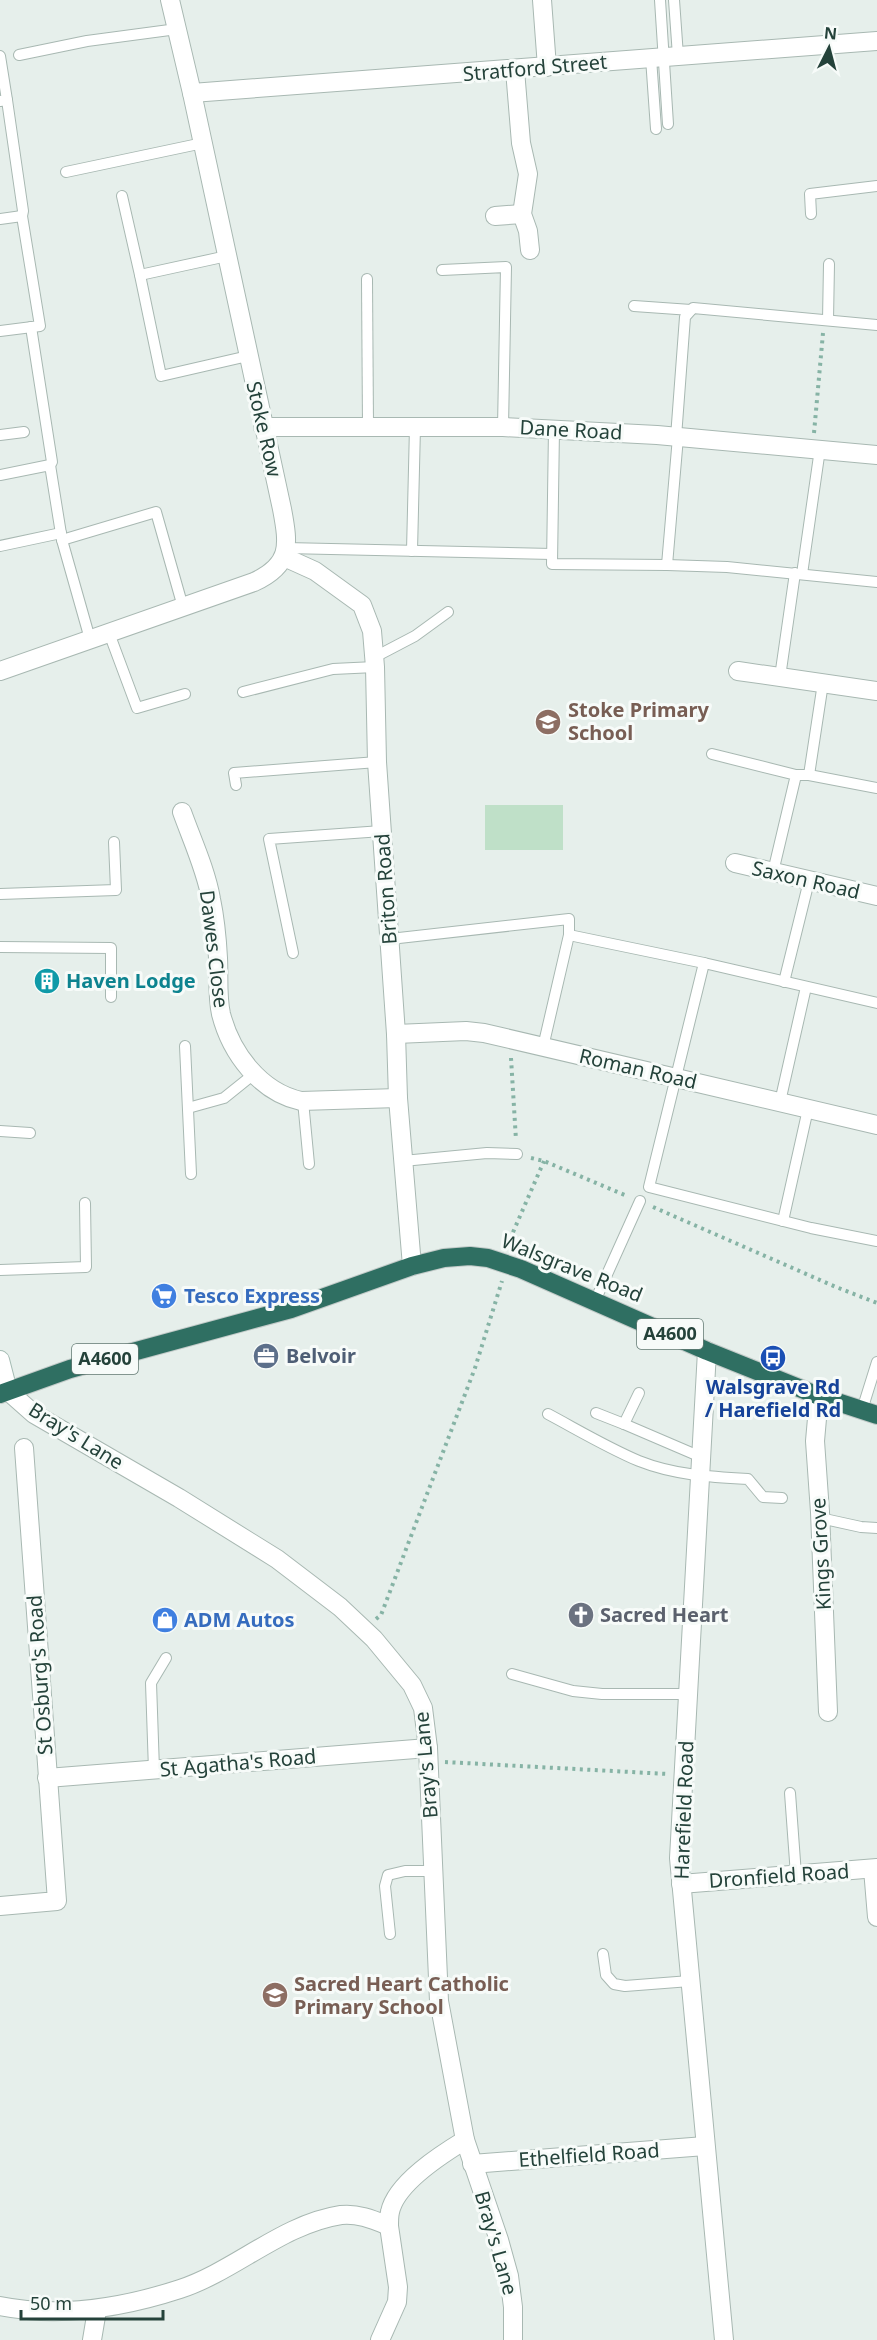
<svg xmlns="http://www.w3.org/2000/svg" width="877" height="2340" font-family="'Noto Sans',sans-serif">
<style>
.green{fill:#bfe0c8}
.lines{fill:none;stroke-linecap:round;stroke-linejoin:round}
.lane-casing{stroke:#a8b8b2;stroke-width:12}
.street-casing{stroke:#a8b8b2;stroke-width:20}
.secondary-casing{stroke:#a4bbb3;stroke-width:20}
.highway-casing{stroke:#c2cac8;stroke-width:20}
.path{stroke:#86b3a5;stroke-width:4;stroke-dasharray:3 4.5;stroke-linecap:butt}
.lane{stroke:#fff;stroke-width:10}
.street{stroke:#fff;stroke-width:18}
.secondary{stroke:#fff;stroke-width:18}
.highway{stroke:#2f6f62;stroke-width:18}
.labels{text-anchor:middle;stroke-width:6;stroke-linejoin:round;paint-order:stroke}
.shield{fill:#f7fbf9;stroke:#637a73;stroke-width:1.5}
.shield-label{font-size:18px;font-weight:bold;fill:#24423a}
.street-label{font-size:20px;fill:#24423a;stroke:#f7fbf9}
.education-label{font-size:20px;font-weight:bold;fill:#785e54;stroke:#f7fbf9;text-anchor:start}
.culture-label{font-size:20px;font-weight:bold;fill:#0d838f;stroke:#f7fbf9;text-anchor:start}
.shop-label{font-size:20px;font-weight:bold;fill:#366cbe;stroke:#f7fbf9;text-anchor:start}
.service-label{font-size:20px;font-weight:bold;fill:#4e5e75;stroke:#f7fbf9;text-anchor:start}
.transit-label{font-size:20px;font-weight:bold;fill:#164399;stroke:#f7fbf9}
.worship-label{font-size:20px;font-weight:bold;fill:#5b616d;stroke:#f7fbf9;text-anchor:start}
</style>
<rect width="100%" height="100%" fill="#e6efeb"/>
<!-- green -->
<rect class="green" x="485" y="805" width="78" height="45"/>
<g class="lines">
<defs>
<g id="lane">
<polyline points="660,0 668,124"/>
<polyline points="674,0 678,56"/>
<polyline points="19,55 87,41 177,29"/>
<polyline points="0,56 7,100"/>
<polyline points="651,58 656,129"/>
<polyline points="0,101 7,100 23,211 22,216 40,326 0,331"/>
<polyline points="66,172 203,143"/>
<polyline points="122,196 140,275 227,256"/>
<polyline points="811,214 810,194 877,186"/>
<polyline points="0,219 22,216"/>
<polyline points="442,270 506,267 503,427"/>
<polyline points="140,275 161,376 248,356"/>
<polyline points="367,279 368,427"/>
<polyline points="634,306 691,310"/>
<polyline points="828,320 829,264"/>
<polyline points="31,327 52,462 50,465"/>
<polyline points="554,429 552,564 667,565 678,437"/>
<polyline points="0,435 24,432"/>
<polyline points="676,437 685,317 693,308 877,325"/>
<polyline points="0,475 50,465 62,540 90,639"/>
<polyline points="62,540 156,512 183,607"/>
<polyline points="0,546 61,533"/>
<polyline points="286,548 552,554"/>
<polyline points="412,551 415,427"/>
<polyline points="667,565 727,567 877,582"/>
<polyline points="802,574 820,449"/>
<polyline points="109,633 137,708 185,694"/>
<polyline points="373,658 415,636 448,612"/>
<polyline points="780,677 795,573"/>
<polyline points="243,692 333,669 375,667"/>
<polyline points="712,754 796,775 773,872"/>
<polyline points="796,775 809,775 823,683"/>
<polyline points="809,775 877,788"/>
<polyline points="236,785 234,773 377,762"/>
<polyline points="0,894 116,890 114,842"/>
<polyline points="390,939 569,919 569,935"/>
<polyline points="0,947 111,948 111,997"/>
<polyline points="293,953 269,839 382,831"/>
<polyline points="784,982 809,881"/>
<polyline points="877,1003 704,963 649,1187 811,1228 877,1241"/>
<polyline points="185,1046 191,1174"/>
<polyline points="543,1047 569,935 704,963"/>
<polyline points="303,1101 309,1164"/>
<polyline points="780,1102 806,987"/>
<polyline points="188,1108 224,1098 254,1074"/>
<polyline points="0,1131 30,1133"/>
<polyline points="403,1161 487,1153 517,1154"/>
<polyline points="783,1221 808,1109"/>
<polyline points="0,1270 86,1267 85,1203"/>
<polyline points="595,1301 640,1201"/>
<polyline points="639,1393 624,1424 701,1457"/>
<polyline points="862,1410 877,1362"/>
<polyline points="596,1413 624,1424"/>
<path d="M 548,1414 C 578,1430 608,1448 639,1461 C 674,1475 711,1477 748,1479 L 763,1497 L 782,1498"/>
<polyline points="820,1518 861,1527 877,1528"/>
<polyline points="512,1674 573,1691 602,1694 689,1694"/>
<polyline points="154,1770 151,1683 166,1658"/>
<polyline points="790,1793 796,1875"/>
<polyline points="390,1934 385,1886 388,1875 405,1871 434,1871"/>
<polyline points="603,1954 606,1975 614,1984 625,1986 690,1981"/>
</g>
<g id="street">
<polyline points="542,0 547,67"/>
<polyline points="515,70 521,143 528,174 522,214 528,231 530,250"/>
<polyline points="192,93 877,41"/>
<polyline points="495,216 522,214"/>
<polyline points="263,427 503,427 657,435 877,455"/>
<polyline points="284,557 315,571 362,605 372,631 375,667 377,762 396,1034 398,1098 412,1266"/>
<path d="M 0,671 L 254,582 C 291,565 289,546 282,509 L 192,93 L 170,0"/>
<polyline points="738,671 877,691"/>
<path d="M 182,812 C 192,840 206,870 211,899 C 215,918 217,939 218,958 C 219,976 217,996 221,1014 C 231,1053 260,1092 301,1101 L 398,1098"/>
<polyline points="735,863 877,896"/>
<polyline points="396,1034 466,1031 484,1033 877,1125"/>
<polyline points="707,1351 679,1858 724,2340"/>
<polyline points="8,1391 34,1414 179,1498 277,1559 340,1607 374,1639 412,1685 423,1708 428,1748 439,2001 465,2140 499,2240 509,2276 513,2307 513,2340"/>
<polyline points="819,1396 815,1441 820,1512 828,1712"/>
<polyline points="47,1778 428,1748"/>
<polyline points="873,1869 877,1917"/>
<polyline points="681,1884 877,1868"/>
<polyline points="0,1906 57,1901 24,1448"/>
<polyline points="472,2164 705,2146"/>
<path d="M 0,2306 C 60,2318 122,2308 180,2289 C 235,2271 282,2224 341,2215 C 358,2213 374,2220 389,2226 C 389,2222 389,2216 390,2212 C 396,2183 442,2154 465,2140"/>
<polyline points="92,2340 97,2310"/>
<polyline points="380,2340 397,2302 398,2287 389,2226"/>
</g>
<polyline id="secondary" points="0,1360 8,1391"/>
<polyline id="highway" points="0,1394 70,1369 291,1309 412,1266 444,1258 470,1256 488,1258 521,1269 707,1351 819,1396 877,1415"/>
</defs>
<!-- lane casing -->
<use href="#lane" class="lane-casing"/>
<!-- street casing -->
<use href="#street" class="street-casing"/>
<!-- secondary casing -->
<use href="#secondary" class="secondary-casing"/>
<!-- highway casing -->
<use href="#highway" class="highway-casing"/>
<!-- path -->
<g class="path">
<polyline points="814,433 823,333"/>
<polyline points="511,1058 516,1140"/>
<polyline points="531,1158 544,1161 627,1196"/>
<polyline points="653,1207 836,1287 877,1303"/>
<polyline points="507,1246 544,1161"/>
<polyline points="376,1619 381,1615 475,1368 502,1281"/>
<polyline points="445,1762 668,1774"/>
</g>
<!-- lane -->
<use href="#lane" class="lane"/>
<!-- street -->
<use href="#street" class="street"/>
<!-- secondary -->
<use href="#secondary" class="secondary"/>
<!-- highway -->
<use href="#highway" class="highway"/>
</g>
<!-- icons -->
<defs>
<symbol id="school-disc" viewBox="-11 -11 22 22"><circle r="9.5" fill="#8d6e63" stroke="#f7fbf9"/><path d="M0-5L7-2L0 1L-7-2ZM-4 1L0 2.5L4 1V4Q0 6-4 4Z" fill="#fff"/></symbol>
<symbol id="building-disc" viewBox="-11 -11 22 22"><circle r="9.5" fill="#0f9aa8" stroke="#f7fbf9"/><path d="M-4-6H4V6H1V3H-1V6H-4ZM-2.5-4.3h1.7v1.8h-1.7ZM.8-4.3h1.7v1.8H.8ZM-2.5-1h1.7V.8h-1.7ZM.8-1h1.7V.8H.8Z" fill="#fff"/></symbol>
<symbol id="supermarket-disc" viewBox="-11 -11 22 22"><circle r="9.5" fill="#3f7fe0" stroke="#f7fbf9"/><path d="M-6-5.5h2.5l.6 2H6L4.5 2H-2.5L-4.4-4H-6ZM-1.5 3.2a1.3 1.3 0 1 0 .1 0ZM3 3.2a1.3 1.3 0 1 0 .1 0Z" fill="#fff"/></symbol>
<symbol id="office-disc" viewBox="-11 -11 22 22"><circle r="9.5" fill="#5c6f8a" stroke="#f7fbf9"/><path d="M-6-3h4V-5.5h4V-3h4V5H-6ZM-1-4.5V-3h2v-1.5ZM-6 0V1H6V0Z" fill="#fff"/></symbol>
<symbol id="bus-disc" viewBox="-11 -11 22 22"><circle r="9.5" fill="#1a4fb4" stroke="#f7fbf9"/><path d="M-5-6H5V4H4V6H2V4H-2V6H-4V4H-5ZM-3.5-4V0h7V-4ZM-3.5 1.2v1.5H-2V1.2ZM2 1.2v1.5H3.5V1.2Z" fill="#fff"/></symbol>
<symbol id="church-disc" viewBox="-11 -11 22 22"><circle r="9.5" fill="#6b7280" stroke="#f7fbf9"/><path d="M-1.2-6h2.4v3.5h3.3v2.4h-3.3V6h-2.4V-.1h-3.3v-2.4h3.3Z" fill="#fff"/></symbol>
<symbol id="shop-disc" viewBox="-11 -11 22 22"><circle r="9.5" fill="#3f7fe0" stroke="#f7fbf9"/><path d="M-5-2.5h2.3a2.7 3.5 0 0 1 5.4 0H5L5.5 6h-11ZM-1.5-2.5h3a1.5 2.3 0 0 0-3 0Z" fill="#fff"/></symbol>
</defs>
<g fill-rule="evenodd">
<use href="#school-disc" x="533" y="707" width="30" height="30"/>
<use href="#building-disc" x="32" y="966" width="30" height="30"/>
<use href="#supermarket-disc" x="149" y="1281" width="30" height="30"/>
<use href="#office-disc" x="251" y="1341" width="30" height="30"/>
<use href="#bus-disc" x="758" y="1343" width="30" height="30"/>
<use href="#church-disc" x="566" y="1600" width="30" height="30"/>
<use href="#shop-disc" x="150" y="1605" width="30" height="30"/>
<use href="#school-disc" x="260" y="1980" width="30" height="30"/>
</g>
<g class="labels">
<!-- shield labels -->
<g class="shield">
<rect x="637" y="1319" width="66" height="30" rx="4.5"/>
<rect x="72" y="1344" width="66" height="30" rx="4.5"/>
</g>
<g class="shield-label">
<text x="670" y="1340">A4600</text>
<text x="105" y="1365">A4600</text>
</g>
<!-- street labels -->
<g class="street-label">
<text transform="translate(535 68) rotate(-5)" y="7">Stratford Street</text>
<text transform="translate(264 429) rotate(77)" y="7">Stoke Row</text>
<text transform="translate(571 430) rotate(3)" y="7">Dane Road</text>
<text transform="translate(806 880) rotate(13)" y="7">Saxon Road</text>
<text transform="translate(386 889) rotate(-94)" y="7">Briton Road</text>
<text transform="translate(214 949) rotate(83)" y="7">Dawes Close</text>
<text transform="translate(638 1069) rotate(13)" y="7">Roman Road</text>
<text transform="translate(572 1268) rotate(22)" y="7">Walsgrave Road</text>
<text transform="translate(76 1436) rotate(32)" y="7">Bray's Lane</text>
<text transform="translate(821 1554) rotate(-93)" y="7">Kings Grove</text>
<text transform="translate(40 1675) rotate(-94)" y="7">St Osburg's Road</text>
<text transform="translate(238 1763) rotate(-5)" y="7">St Agatha's Road</text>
<text transform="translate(426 1765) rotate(-95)" y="7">Bray's Lane</text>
<text transform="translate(684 1810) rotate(-88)" y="7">Harefield Road</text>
<text transform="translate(779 1876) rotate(-4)" y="7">Dronfield Road</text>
<text transform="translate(589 2155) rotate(-4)" y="7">Ethelfield Road</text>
<text transform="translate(496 2243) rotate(74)" y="7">Bray's Lane</text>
</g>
<!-- education labels -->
<g class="education-label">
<text x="568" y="717">Stoke Primary<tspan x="568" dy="23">School</tspan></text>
<text x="294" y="1991">Sacred Heart Catholic<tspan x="294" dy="23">Primary School</tspan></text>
</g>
<!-- culture labels -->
<g class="culture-label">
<text x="66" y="988">Haven Lodge</text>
</g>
<!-- shop labels -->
<g class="shop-label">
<text x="184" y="1303">Tesco Express</text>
<text x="184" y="1627">ADM Autos</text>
</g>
<!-- service labels -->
<g class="service-label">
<text x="286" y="1363">Belvoir</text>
</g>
<!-- transit labels -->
<g class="transit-label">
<text x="773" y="1394">Walsgrave Rd<tspan x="773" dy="23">/ Harefield Rd</tspan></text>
</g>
<!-- worship labels -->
<g class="worship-label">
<text x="600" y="1622">Sacred Heart</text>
</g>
</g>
<!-- north arrow -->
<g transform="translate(829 48) rotate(6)" stroke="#f7fbf9" stroke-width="4.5" paint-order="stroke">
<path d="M0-4.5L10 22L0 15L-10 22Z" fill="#24423a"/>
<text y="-9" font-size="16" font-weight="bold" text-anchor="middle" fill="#24423a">N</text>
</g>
<!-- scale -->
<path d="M21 2310v9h142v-9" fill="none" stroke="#24423a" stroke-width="3"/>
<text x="30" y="2310" font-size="18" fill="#24423a" stroke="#f7fbf9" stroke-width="4.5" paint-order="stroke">50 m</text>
</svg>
